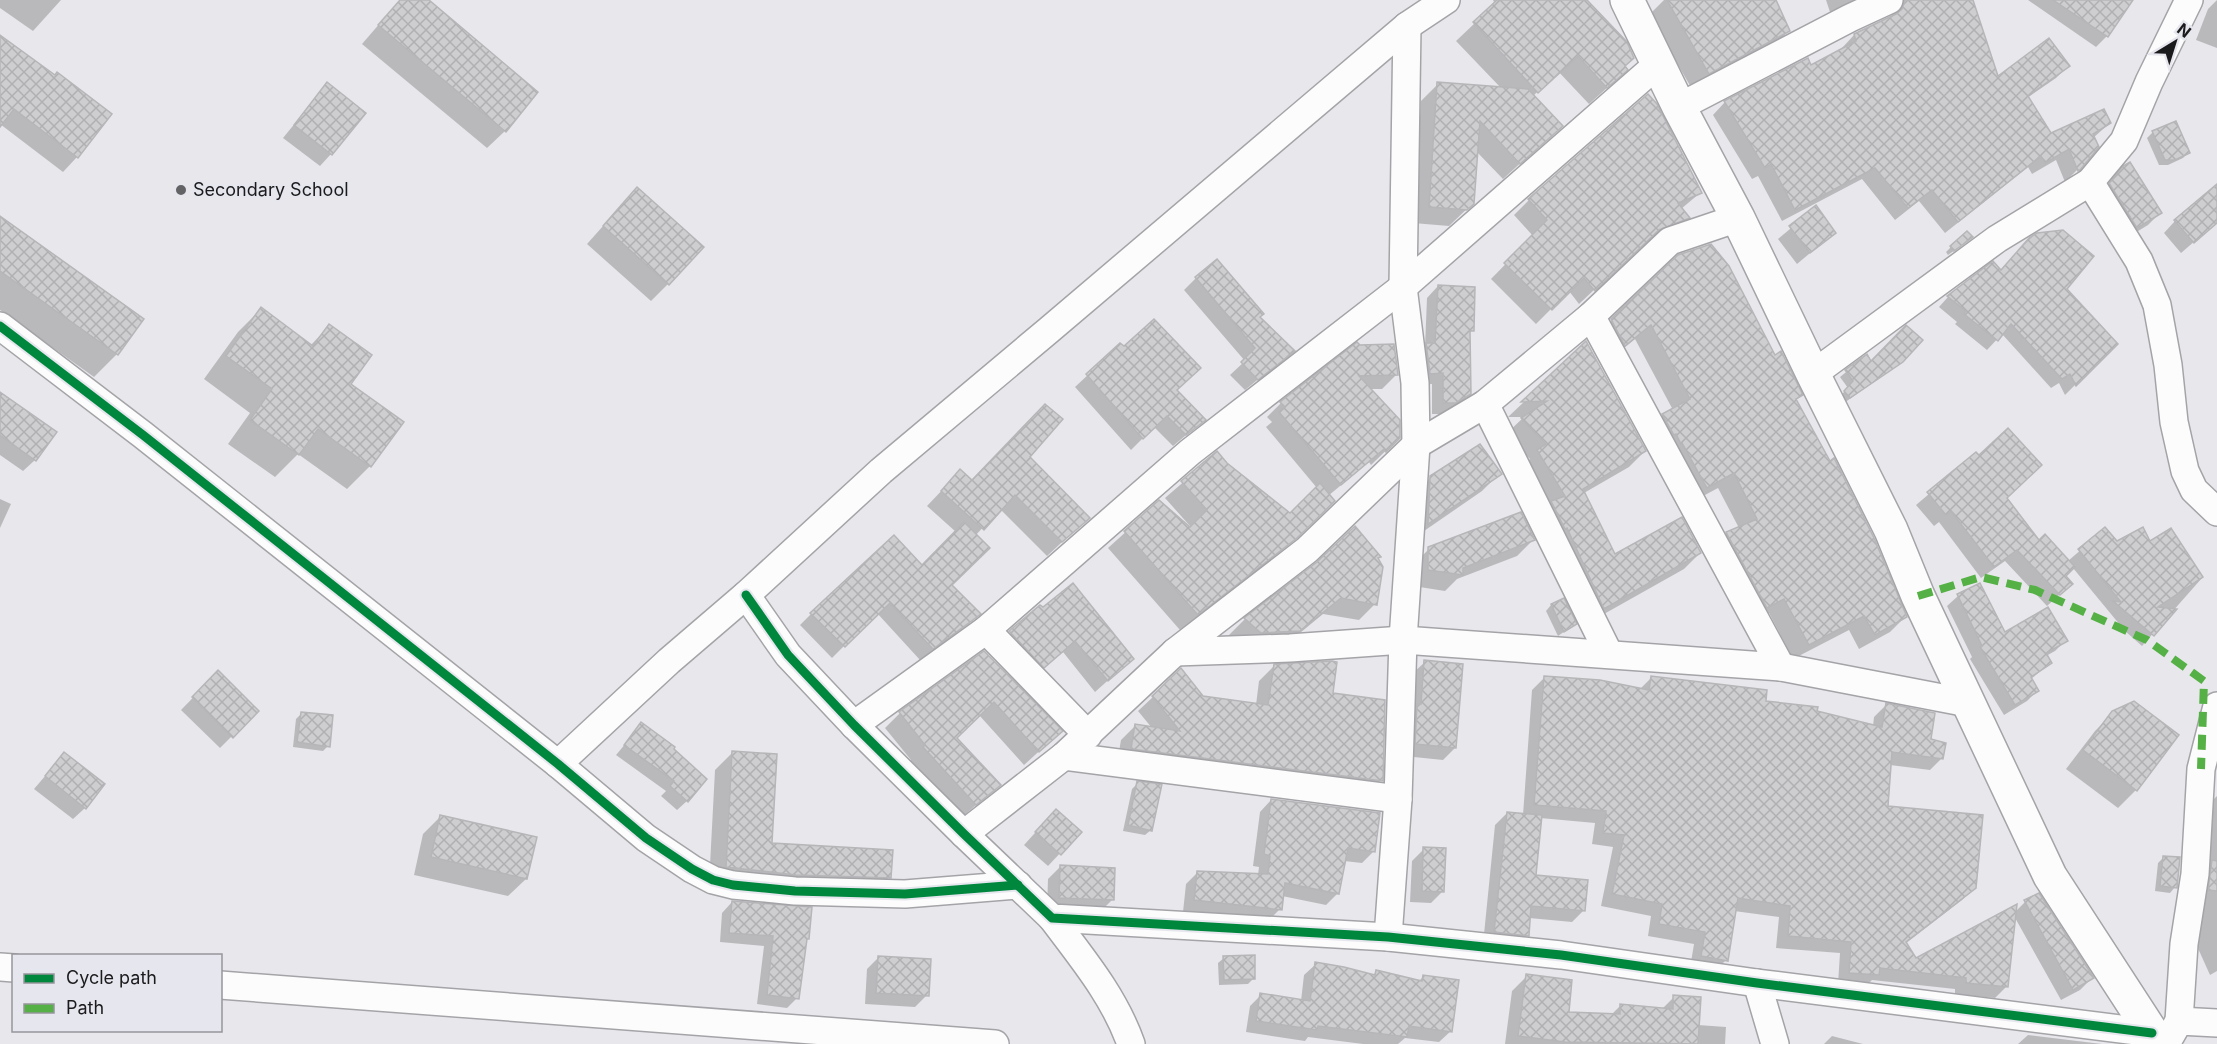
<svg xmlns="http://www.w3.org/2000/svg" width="2217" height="1044" font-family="Inter,sans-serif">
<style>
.shadow{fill:#0003}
.building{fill:url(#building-cross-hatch);stroke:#b6b6b9;stroke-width:1.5}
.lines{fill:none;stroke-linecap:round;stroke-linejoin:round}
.minor-casing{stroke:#a4a4a8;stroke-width:30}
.secondary-casing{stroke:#a4a4a8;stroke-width:36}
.minor{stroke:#fcfcfc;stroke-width:27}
.secondary{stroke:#fcfcfc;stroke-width:33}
.quiet{stroke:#55b145;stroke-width:8;stroke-dasharray:15 8;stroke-linecap:butt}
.cycleway-casing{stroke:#e6e6ee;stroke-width:13}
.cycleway{stroke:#00873e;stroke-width:9}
.poi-dot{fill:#636365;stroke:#e6e6ee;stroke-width:2}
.labels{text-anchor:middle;stroke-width:4.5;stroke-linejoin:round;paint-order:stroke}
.poi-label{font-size:18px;fill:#1b1b1d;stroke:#e6e6ee;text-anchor:start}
</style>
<defs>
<pattern id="building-cross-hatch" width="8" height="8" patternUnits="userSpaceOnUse" patternTransform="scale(1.5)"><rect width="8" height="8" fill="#ceced0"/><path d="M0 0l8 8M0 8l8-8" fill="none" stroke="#b0b0b2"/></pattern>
</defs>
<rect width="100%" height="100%" fill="#e8e8ec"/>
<!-- shadow -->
<g class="shadow">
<polygon points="0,0 61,0 33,31 0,8"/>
<polygon points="400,0 427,0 505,131 487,148 362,44"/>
<polygon points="1493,0 1583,0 1554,76 1533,96 1561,126 1503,179 1476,151 1473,203 1449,226 1413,223 1421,101 1438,84 1501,88 1456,41 1495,4"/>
<polygon points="1664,0 1768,0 1788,31 1772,48 1692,89 1649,15"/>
<polygon points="1826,0 1863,0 1831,15"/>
<polygon points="1886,0 1971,0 1997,79 2068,66 2056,78 2027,98 2050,135 2110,123 2093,138 2078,169 2065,182 2056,160 2032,174 2028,167 1945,233 1919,201 1895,220 1862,179 1782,221 1758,176 1752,179 1713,115 1725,102 1810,67 1843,50 1842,48 1854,35 1892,18 1891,6"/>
<polygon points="2028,0 2128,0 2107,36 2096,47"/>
<polygon points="2217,0 2217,48 2196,40 2208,9"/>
<polygon points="0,37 77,157 63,172 0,124"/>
<polygon points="1573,51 1623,67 1608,87 1589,104 1555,68"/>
<polygon points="327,84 331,154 320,166 283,138"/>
<polygon points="2153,132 2188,153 2183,158 2168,165 2159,165 2147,138"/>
<polygon points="2112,180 2160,213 2148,225 2125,239 2098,196"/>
<polygon points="1700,193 1681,209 1688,218 1673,232 1643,244 1579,304 1569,291 1536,324 1491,279 1533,236 1514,215 1529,200"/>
<polygon points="2217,203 2217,222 2181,253 2164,233 2175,221"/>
<polygon points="620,207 668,284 651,301 587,244"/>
<polygon points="1815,208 1834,233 1797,264 1778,239"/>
<polygon points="0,218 142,319 117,354 94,377 0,310"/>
<polygon points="1965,243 1948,255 1946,252 1951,247"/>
<polygon points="1679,256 1774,357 1801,395 1795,400 1905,617 1890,632 1859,649 1849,630 1793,659 1769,613 1752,622 1712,548 1727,533 1739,528 1718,488 1692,502 1648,430 1663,415 1673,410 1635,339 1609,360 1596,336"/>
<polygon points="2000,271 2065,289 2116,344 2065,395 2059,383 2051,388 2002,334 1987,350 1955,324 1957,322 1939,307 1948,297"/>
<polygon points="1196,278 1259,317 1293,351 1245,390 1230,375 1245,361 1184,290"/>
<polygon points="1438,286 1472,330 1469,334 1469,394 1458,405 1444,414 1432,414 1432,384 1419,385 1415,356 1425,347 1427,298"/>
<polygon points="261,309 310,346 329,326 349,384 370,466 347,489 298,454 275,477 228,444 250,413 204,379 238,332"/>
<polygon points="1921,340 1895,367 1844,403 1839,397 1848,388 1840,377 1866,356 1871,363"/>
<polygon points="1586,343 1645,451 1629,467 1584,493 1615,557 1700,553 1684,569 1588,623 1522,467 1530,459 1506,434 1524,417 1508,417"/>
<polygon points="1357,344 1397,374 1382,389 1369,389 1399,438 1371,465 1369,462 1328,496 1316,518 1278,554 1180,630 1108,548 1159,502 1189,528 1190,526 1165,498 1217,453 1226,464 1290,515 1317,488 1266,427 1272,422 1267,417 1281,403"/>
<polygon points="1120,345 1176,391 1204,420 1173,446 1154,427 1131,450 1075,387"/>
<polygon points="0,393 35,460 23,471 0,455"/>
<polygon points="1976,454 2005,498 2039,542 2068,561 2105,529 2117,543 2149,543 2170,530 2202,578 2142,646 2125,631 2073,568 2064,576 2071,584 2047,606 2005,561 1981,578 1939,522 1934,526 1916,505"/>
<polygon points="1028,457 1088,518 1047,556 1000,509 975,536 950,585 978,614 967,625 920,660 877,613 832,658 800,625 811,614 922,567 956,532 927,506 946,486 972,482"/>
<polygon points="1500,473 1482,491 1411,540 1413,495 1431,477"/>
<polygon points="0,499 11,504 0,528"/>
<polygon points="1533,540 1517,556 1457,579 1445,591 1413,586 1413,565 1429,549"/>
<polygon points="1377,559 1375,604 1359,620 1323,614 1283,647 1245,649 1229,635 1245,619 1318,564"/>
<polygon points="1958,596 2005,634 2066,640 2055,651 2046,656 2050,663 2031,679 2037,691 2027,701 2004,715 1970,659 1972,657 1947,606"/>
<polygon points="1563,600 1575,624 1558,636 1546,611 1551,605"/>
<polygon points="1040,607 1132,659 1095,692 1063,652 1032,678 999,644"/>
<polygon points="984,653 1046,745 1024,765 979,715 955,738 999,785 961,818 910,762 911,760 885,728 900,713"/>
<polygon points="1425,662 1455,748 1443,760 1404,756 1413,673"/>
<polygon points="1274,666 1331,694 1381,780 1367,794 1117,763 1121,740 1135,726 1152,728 1138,711 1153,697 1203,697 1256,705 1259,681"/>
<polygon points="218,672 257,711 220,748 181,710"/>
<polygon points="1544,678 1640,689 1651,678 1816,712 1873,726 1874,717 1886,705 1930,740 1942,758 1930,770 1890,765 1886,808 1975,887 1962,900 1905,944 1915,960 2015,912 2025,902 2038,895 2092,978 2080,990 2061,1000 2014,916 2007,986 1995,998 1955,994 1955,989 1872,980 1866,986 1838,984 1840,953 1776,948 1779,917 1734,911 1726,960 1714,972 1690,968 1694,944 1648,936 1651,916 1601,906 1613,847 1592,844 1595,823 1540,818 1535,877 1584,910 1572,922 1529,918 1527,935 1515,947 1483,944 1495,825 1507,813 1523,815 1532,690"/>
<polygon points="302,713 328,746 323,751 293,747 296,719"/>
<polygon points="2113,713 2177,735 2136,790 2118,808 2066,769 2095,731"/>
<polygon points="642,724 687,801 677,810 661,796 666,791 616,755"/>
<polygon points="733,752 770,845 889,877 872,895 709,884 715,770"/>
<polygon points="64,754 85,808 73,819 34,789"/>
<polygon points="1138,783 1151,830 1145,835 1123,831 1132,789"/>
<polygon points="2217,796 2217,971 2210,975 2192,935 2208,805"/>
<polygon points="1271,800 1374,851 1362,863 1344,861 1338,893 1326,905 1282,896 1280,909 1268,921 1183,912 1186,884 1198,872 1258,875 1259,867 1253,866 1260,812"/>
<polygon points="440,817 526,879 508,896 414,875 423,834"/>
<polygon points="1044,823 1080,832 1048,866 1024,845"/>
<polygon points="1424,849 1443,891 1431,903 1410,902 1412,861"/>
<polygon points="2163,858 2175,887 2170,893 2155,891 2158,863"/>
<polygon points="1060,867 1113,899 1101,911 1047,909 1048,879"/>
<polygon points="732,902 808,938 805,942 797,998 787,1008 757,1004 764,946 720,942 722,913"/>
<polygon points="879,957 927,995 915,1007 865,1004 867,969"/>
<polygon points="1224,958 1254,978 1248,984 1219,985 1218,963"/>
<polygon points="1316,964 1372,976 1377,971 1419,981 1424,976 1451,1031 1439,1042 1405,1038 1398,1044 1363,1044 1308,1037 1305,1041 1246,1032 1250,1006 1261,995 1301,1001 1304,975"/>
<polygon points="1527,976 1567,1014 1611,1015 1621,1005 1662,1009 1674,997 1698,1025 1726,1027 1725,1044 1505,1044 1512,991"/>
<polygon points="2028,1035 2102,1044 2018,1044"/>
<polygon points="1832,1036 1863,1044 1824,1044"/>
</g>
<!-- building -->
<g class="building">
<polygon points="400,0 429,0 538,92 506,132 378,25"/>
<polygon points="1497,0 1587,0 1627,42 1634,58 1625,66 1628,70 1607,88 1578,56 1538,93 1473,22"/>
<polygon points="1667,0 1776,0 1790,31 1709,74"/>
<polygon points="1905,0 1973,0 1998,76 2049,38 2070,66 2028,96 2051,133 2104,109 2111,123 2093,134 2099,147 2080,170 2078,171 2069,149 2045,163 2041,156 1958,222 1932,190 1908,208 1875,168 1795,210 1771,164 1765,168 1724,101 1808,58 1811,65 1856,41 1854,34 1896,14 1902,9"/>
<polygon points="2053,0 2133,0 2108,37"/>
<polygon points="0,35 55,75 57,72 112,114 78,158 14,109 0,127"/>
<polygon points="327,82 366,113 332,155 294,125"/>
<polygon points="1437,82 1528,89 1563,126 1520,164 1480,121 1474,204 1467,210 1429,207"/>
<polygon points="1648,94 1657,104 1702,193 1678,203 1690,218 1659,230 1595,291 1584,278 1552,310 1504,263 1547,220 1528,199"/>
<polygon points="2176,121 2190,153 2175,160 2165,160 2152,131"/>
<polygon points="2130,162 2162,213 2137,228 2109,183 2123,166"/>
<polygon points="2217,184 2217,223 2194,243 2174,220"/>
<polygon points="637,187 704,247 669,285 603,226"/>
<polygon points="1816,205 1836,233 1810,253 1789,226"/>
<polygon points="0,216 144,319 118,355 0,271"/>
<polygon points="2063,230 2094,256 2067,289 2118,344 2076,386 2070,374 2062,379 2011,324 1998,341 1964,314 1966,311 1947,296 1993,261 2001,270 2029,238 2037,233"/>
<polygon points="1967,231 1973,237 1954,251 1950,246"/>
<polygon points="1711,244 1729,266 1775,355 1781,351 1803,395 1796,399 1830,461 1834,458 1874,538 1907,617 1875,635 1864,616 1809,645 1784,599 1767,608 1726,532 1757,519 1734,473 1707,488 1682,443 1681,444 1676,434 1674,435 1662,414 1690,399 1651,325 1625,346 1611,319 1678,255"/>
<polygon points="1217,259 1264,314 1260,317 1295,351 1258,380 1241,362 1255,348 1195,277"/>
<polygon points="1438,285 1475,287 1474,331 1470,331 1471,394 1456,403 1443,403 1443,373 1430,374 1426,343 1435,343"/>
<polygon points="261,307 313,346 329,324 372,355 351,384 404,422 371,467 318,429 299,455 250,420 272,389 226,356"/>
<polygon points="1154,319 1201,368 1177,390 1206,420 1186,435 1167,416 1143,439 1086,374 1120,343 1124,346"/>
<polygon points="1906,325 1923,340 1903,362 1850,398 1844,391 1853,381 1845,370 1867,354 1871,361"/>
<polygon points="1586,341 1646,451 1583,489 1615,554 1682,517 1701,553 1604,609 1567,528 1565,529 1551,501 1565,496 1537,450 1546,444 1521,418 1547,401 1521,402"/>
<polygon points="1357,342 1360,345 1394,344 1398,375 1359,376 1400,420 1400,438 1386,452 1384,449 1341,485 1279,412 1285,407 1280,402"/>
<polygon points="0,392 57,432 36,461 0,435"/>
<polygon points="1045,404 1063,419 1030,457 1090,518 1062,542 1015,495 984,530 941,491 960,469 972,480"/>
<polygon points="2008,428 2042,465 2007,498 2039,540 2045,534 2075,567 2066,576 2073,584 2060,595 2017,550 1994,567 1951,511 1946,515 1927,492 1976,452 1979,455"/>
<polygon points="1480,444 1502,474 1428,524 1430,476"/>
<polygon points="1217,451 1227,463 1290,513 1320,483 1335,501 1297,538 1198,615 1124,531 1159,500 1190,527 1207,510 1181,481"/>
<polygon points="1521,512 1535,540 1463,568 1463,575 1428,570 1428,547"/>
<polygon points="964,522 990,548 952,585 981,614 933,649 890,603 845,647 810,613 894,535 922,565"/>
<polygon points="1355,526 1381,557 1378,558 1383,567 1377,605 1341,598 1300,631 1261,633 1244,618 1317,562"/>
<polygon points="2105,527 2117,541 2143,527 2150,541 2171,528 2203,577 2158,607 2177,609 2154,636 2113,601 2121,602 2078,549"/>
<polygon points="1073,583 1134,659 1108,681 1075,641 1044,668 1009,631 1040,605 1043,607"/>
<polygon points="1980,583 2005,632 2048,607 2068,641 2046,653 2052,663 2031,677 2039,691 2015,705 1980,647 1982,646 1957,594"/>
<polygon points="1564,598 1577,624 1564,632 1551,604"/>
<polygon points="984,651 1063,731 1039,752 994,702 957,738 1001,785 976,805 923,747 925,745 899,712"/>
<polygon points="1424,660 1463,664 1456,748 1415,744 1417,704 1421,704"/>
<polygon points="1332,661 1337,662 1333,693 1385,700 1383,781 1131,749 1135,724 1180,731 1152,696 1181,668 1203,696 1268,705 1274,664"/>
<polygon points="218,670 259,711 233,738 192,697"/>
<polygon points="1544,676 1600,680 1649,690 1651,676 1767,690 1766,701 1818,707 1817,711 1882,727 1886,703 1935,713 1931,739 1946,743 1943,759 1892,752 1888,806 1983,815 1976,888 1906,942 1916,958 2017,904 2008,987 1966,983 1966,978 1880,968 1879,975 1849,973 1851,942 1788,936 1790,906 1738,898 1728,961 1701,956 1705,932 1659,924 1662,904 1612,894 1624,835 1603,833 1606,811 1534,805"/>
<polygon points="2134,701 2179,735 2137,791 2083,750 2112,711"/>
<polygon points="301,712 333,715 330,747 297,742"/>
<polygon points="641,722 675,747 674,749 707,779 688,802 670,786 674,781 624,745"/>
<polygon points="732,751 777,754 772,843 893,850 891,878 796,875 726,867"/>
<polygon points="64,752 105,784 86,809 45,776"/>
<polygon points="1137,781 1162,784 1152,831 1128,825"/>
<polygon points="1271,799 1380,813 1375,852 1348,848 1339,894 1285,883 1282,910 1194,900 1197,871 1268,874 1270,856 1264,854"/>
<polygon points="1056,809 1082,832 1061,855 1035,832"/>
<polygon points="1507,812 1542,815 1536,875 1588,880 1585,911 1531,906 1529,936 1494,932"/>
<polygon points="440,815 537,837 527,879 431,857"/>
<polygon points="1423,847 1446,848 1444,892 1422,891"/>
<polygon points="2163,856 2180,857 2177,888 2160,886"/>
<polygon points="2212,860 2217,861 2217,891 2208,890"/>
<polygon points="1060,865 1115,868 1114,900 1059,898"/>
<polygon points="2039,893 2094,978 2073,990 2024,900"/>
<polygon points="732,901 812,907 809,939 807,939 799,999 767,995 773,936 729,933"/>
<polygon points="1255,955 1255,979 1224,980 1223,956"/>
<polygon points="878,956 931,959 929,996 876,993"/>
<polygon points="1315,962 1344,967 1375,975 1376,970 1422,981 1423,975 1459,980 1452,1032 1409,1026 1407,1037 1318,1026 1317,1030 1256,1021 1260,993 1310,1001"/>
<polygon points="1526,974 1572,980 1569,1012 1620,1014 1620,1004 1673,1009 1673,995 1701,997 1698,1044 1565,1042 1518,1036"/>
</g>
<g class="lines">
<defs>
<g id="minor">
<polyline points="1679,107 1850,18 1889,0"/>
<polyline points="2090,182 2139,261 2157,305 2168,365 2174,422 2185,471 2194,490 2217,512"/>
<polyline points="1591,316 1781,667"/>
<polyline points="0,326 143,435 558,764 646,838 692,869 713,880 733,885 795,891 905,894 1018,885"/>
<polyline points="1813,374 1997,239 2090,182 2124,141 2149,82 2189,0"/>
<polyline points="1485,404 1609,654"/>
<polyline points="746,595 788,655 854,725 964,834 1052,918 1388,937 1561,955 1757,983 2152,1033"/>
<polyline points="986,630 1088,735"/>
<polyline points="1175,652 1290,648 1403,640 1781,667 1968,703"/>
<polyline points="854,725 986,630 1190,452 1403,287 1658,64"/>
<polyline points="1064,756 1398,799"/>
<polyline points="558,764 669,661 746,595 881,471 1049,330 1407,26 1446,0"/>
<polyline points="964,834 1064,756 1175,652 1307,550 1416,445 1485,404 1591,316 1670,241 1738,218"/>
<path d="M 1052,918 C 1082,958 1114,996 1131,1044"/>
<polyline points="1388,937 1398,799 1403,640 1416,445 1415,383 1403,287 1407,26"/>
<polyline points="0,967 14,968"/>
<polyline points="1757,983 1775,1044"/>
<polyline points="220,985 995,1044"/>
<polyline points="2179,1021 2184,944 2195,874 2201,769 2217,706"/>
<polyline points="2171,1035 2179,1021 2217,1023"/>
</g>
<polyline id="secondary" points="1627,0 1679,107 1738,218 1813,374 1891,530 1918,596 2050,876 2152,1033 2165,1044"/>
</defs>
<!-- minor casing -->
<use href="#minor" class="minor-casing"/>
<!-- secondary casing -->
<use href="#secondary" class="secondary-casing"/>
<!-- minor -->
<use href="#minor" class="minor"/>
<!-- secondary -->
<use href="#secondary" class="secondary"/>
<!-- quiet -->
<polyline class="quiet" points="1918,596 1981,577 2035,590 2147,640 2204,681 2201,769"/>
<defs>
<g id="cycleway">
<polyline points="0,326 143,435 558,764 646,838 692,869 713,880 733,885 795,891 905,894 1018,885"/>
<polyline points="746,595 788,655 854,725 964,834 1052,918 1388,937 1561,955 1757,983 2152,1033"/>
</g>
</defs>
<!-- cycleway casing -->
<use href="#cycleway" class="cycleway-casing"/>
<!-- cycleway -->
<use href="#cycleway" class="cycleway"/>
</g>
<!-- markers -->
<circle class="poi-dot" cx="181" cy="190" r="6"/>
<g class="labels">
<!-- poi labels -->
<g class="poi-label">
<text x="193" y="196">Secondary School</text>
</g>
</g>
<!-- legend -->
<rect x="12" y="954" width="210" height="78" fill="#e6e6ee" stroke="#95959a" stroke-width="1.5"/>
<rect x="24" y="974" width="30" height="9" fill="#00873e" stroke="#95959a" stroke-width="1.5"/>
<text x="66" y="984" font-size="18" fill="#1b1b1d">Cycle path</text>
<rect x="24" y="1004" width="30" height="9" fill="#55b145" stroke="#95959a" stroke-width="1.5"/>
<text x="66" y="1014" font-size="18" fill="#1b1b1d">Path</text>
<!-- north arrow -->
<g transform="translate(2175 42) rotate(38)" stroke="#e6e6ee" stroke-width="4.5" paint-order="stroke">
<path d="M0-4.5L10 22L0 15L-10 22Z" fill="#1b1b1d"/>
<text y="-9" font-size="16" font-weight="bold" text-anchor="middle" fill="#1b1b1d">N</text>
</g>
</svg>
